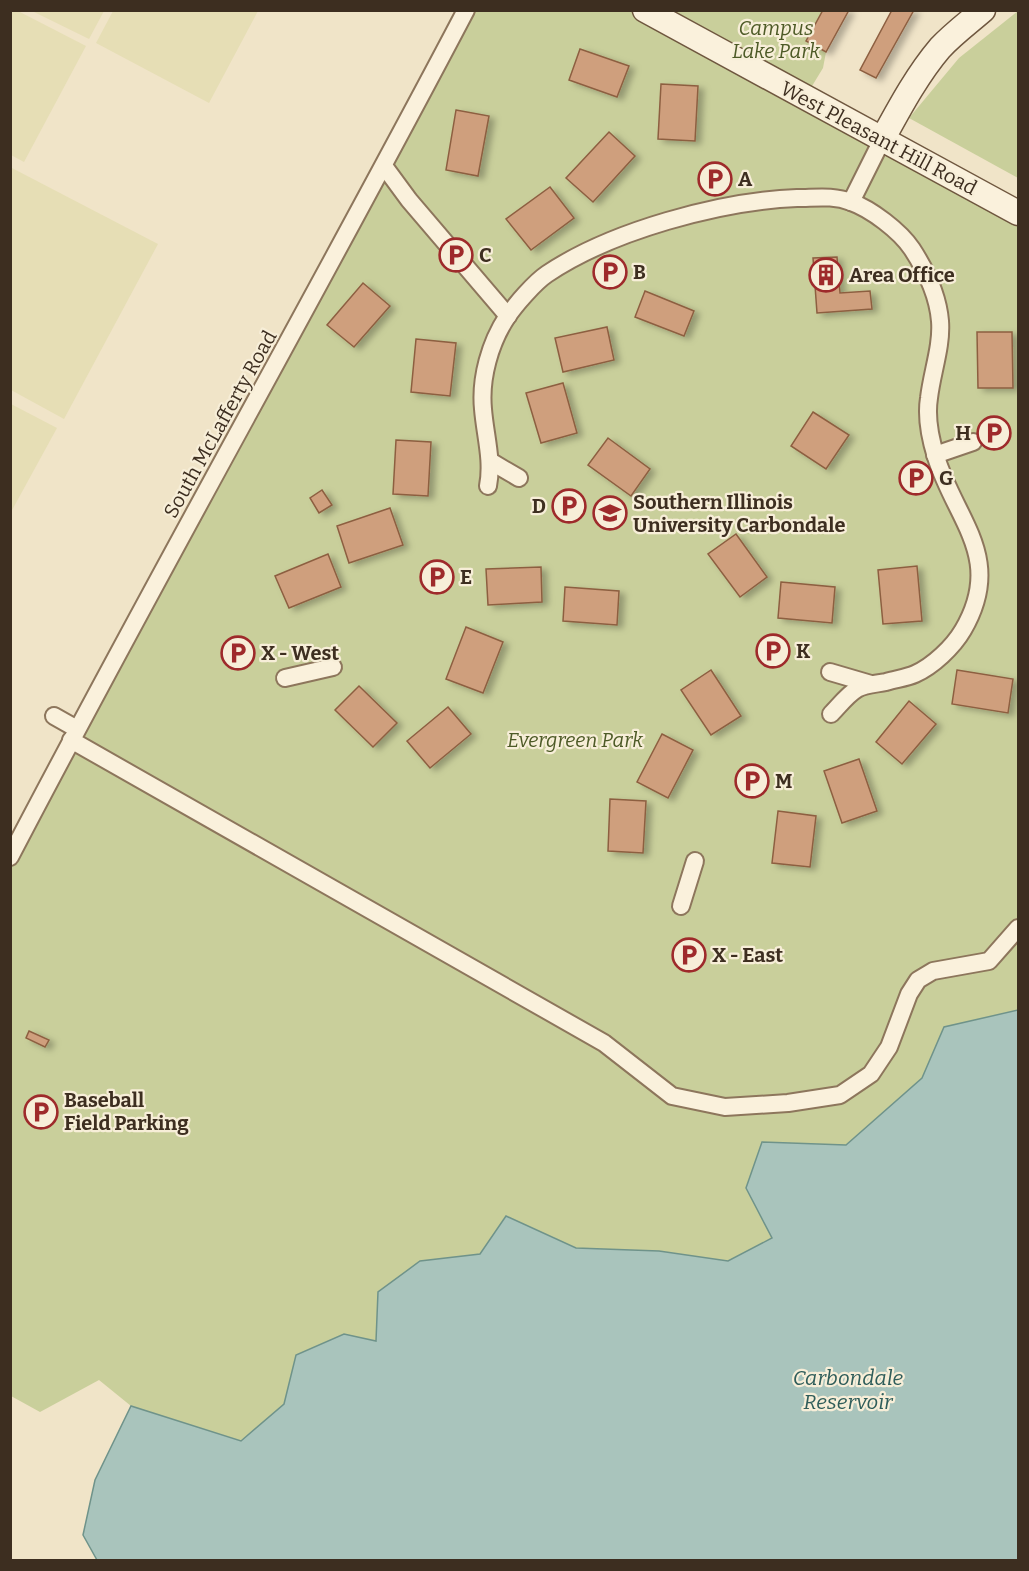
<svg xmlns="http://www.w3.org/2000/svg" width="1029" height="1571" font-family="Bitter,serif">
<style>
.farmland{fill:#e6deb5}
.green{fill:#c9cf9b}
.water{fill:#a9c4bc;stroke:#6f938a;stroke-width:1.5}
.building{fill:#cf9f7d;stroke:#8d5f41;stroke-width:1.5;filter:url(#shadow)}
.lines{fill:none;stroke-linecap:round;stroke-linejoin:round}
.street-casing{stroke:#8d765c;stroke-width:20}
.secondary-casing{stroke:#6f573f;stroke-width:27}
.street{stroke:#faf1dc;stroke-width:16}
.secondary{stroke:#faf1dc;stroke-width:24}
.labels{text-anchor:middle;stroke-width:4.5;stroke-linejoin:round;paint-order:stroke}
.park-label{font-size:20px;font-style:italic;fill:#4d5a26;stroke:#f7eed8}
.street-label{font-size:20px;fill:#3d2e20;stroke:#f7eed8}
.poi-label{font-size:20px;font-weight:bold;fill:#3d2e20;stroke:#f7eed8;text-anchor:start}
.water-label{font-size:21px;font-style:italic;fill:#2f5d5a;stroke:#f7eed8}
</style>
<defs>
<filter id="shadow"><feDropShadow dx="5.5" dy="3" stdDeviation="3" flood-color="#0004"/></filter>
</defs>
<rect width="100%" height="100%" fill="#f0e4c8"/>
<!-- farmland -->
<g class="farmland">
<polygon points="11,10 18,11 86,46 24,162 11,155"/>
<polygon points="32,11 104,11 89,39"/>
<polygon points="113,11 113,10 258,11 209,103 96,43"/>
<polygon points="10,167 158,244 64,419 11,390"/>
<polygon points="11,404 57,428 11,512"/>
</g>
<!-- green -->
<g class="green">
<polygon points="466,11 645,11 1018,213 1018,1010 944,1027 922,1078 846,1145 762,1142 746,1188 773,1238 728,1261 659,1251 576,1248 506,1216 480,1254 420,1261 377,1341 296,1355 284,1404 241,1441 131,1406 99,1380 40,1412 11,1396 10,857"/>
<polygon points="661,11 823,11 806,41 826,52 823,68 809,91"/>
<polygon points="1018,11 1018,178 909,118 959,58"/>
</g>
<!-- water -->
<polygon class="water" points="1018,1010 1018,1560 97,1560 83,1535 95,1480 131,1406 241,1441 284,1404 296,1355 344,1334 376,1341 378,1292 420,1261 480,1254 506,1216 576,1248 659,1251 728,1261 772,1238 746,1188 762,1142 846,1145 922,1078 944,1027"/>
<!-- building -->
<g class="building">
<polygon points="823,10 849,10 826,52 806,41"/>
<polygon points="892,10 914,10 876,78 860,70"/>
<polygon points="580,49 629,66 617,97 569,80"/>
<polygon points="661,84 698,86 695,141 658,139"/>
<polygon points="456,110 489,116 478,176 446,170"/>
<polygon points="609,132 635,156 593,202 566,178"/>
<polygon points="550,187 574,218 531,250 506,219"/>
<polygon points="837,257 840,293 870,291 872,309 817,313 813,258"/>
<polygon points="363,283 390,306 354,347 327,325"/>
<polygon points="645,291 694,311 684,336 635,317"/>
<polygon points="607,327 614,360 563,372 555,338"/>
<polygon points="977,332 1012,332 1013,388 978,388"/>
<polygon points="416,339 456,343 450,396 411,392"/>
<polygon points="563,383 577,433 541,443 526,393"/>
<polygon points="813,412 849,435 826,469 791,446"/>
<polygon points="608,438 650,469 631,496 588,465"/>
<polygon points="396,440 431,442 428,496 393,494"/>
<polygon points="322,490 332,505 319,513 310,498"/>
<polygon points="390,508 403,545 349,563 337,526"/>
<polygon points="736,534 767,577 740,597 708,554"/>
<polygon points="328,554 341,587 289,608 275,576"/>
<polygon points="917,566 922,621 883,624 878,570"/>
<polygon points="541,567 542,602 488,605 486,569"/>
<polygon points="781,582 835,587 832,623 778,618"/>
<polygon points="565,587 619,591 617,625 563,621"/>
<polygon points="466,627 503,642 483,693 446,679"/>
<polygon points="711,670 741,716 711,735 681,690"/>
<polygon points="957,670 1013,679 1008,713 952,704"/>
<polygon points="359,686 397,723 373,747 335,710"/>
<polygon points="909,701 936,724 902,764 876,742"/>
<polygon points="448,707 471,734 430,768 407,741"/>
<polygon points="662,734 693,750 668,798 637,782"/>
<polygon points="859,759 877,811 842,823 824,771"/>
<polygon points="610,799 646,801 643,853 608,851"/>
<polygon points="778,811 816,816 810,867 772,863"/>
<polygon points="29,1031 49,1040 45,1047 26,1038"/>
</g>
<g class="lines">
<defs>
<g id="street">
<polyline points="384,166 409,200 508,316"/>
<polyline points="851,202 882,140"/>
<polyline points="935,455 973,442"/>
<polyline points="490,461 519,478"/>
<path d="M 488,486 C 493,460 485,435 483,409 C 480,378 490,343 507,317 C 515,305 535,282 547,274 C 611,231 720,201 797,198 C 815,198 833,195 851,202 C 871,209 900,231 912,249 C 925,269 938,296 940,321 C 942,346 932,372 929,398 C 926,417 930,438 936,457 C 956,521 1005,558 963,630 C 953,647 933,666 915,674 C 906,678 895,679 886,682 C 877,684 865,684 857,689 C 847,695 839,706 831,714"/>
<polyline points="830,672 871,684"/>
<polyline points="285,678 333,667"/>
<polyline points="54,716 77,729"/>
<polyline points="71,740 604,1043 672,1096 725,1107 788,1103 840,1095 871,1074 889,1047 909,994 918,980 933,971 989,961 1018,928"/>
<path d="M 10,857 C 158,573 317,294 466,10"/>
<polyline points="681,906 695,861"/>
</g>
<g id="secondary">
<polyline points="645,10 1018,213"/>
<path d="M 882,140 C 899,109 917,75 940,48 C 953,34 968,23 983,10"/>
</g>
</defs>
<!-- street casing -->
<use href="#street" class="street-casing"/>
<!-- secondary casing -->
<use href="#secondary" class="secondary-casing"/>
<!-- street -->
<use href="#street" class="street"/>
<!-- secondary -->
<use href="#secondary" class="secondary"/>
</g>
<!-- icons -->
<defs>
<symbol id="parking-ring" viewBox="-11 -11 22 22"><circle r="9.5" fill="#f7eed8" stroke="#9e2a2b" stroke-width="1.5"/><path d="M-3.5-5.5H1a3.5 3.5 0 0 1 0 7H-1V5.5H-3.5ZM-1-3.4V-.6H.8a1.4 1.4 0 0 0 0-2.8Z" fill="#9e2a2b"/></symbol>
<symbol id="building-ring" viewBox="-11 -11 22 22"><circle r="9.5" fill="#f7eed8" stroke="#9e2a2b" stroke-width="1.5"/><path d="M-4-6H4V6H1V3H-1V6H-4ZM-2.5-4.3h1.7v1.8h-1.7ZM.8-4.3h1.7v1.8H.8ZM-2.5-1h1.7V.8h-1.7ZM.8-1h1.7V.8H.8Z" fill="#9e2a2b"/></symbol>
<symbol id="university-ring" viewBox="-11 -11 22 22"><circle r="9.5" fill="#f7eed8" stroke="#9e2a2b" stroke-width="1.5"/><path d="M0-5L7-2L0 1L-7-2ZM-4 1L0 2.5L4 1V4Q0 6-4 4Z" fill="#9e2a2b"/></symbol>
</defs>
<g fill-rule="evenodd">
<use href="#parking-ring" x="696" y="160" width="38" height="38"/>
<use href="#parking-ring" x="437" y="236" width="38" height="38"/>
<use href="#parking-ring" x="591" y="253" width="38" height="38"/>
<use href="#building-ring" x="807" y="256" width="38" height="38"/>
<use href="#parking-ring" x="975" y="414" width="38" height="38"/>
<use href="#parking-ring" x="897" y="459" width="38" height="38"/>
<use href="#parking-ring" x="550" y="487" width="38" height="38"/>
<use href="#university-ring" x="591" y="494" width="38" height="38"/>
<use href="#parking-ring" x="418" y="558" width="38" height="38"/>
<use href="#parking-ring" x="754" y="632" width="38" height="38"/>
<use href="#parking-ring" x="219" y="634" width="38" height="38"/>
<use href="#parking-ring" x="733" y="762" width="38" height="38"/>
<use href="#parking-ring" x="670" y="936" width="38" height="38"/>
<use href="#parking-ring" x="22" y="1093" width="38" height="38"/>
</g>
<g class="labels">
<!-- park labels -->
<g class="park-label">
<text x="776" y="35">Campus<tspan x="776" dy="23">Lake Park</tspan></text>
<text x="575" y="747">Evergreen Park</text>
</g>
<!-- street labels -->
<g class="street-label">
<text transform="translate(879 138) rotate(28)" y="7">West Pleasant Hill Road</text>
<text transform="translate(220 424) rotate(-61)" y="7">South McLafferty Road</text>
</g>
<!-- poi labels -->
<g class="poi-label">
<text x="738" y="186">A</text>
<text x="479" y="262">C</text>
<text x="633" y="279">B</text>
<text x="849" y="282">Area Office</text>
<text x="971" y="440" text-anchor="end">H</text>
<text x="939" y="485">G</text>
<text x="633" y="509">Southern Illinois<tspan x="633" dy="23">University Carbondale</tspan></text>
<text x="546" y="513" text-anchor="end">D</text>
<text x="460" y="584">E</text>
<text x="796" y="658">K</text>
<text x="261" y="660">X - West</text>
<text x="775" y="788">M</text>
<text x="712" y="962">X - East</text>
<text x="64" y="1107">Baseball<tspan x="64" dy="23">Field Parking</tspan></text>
</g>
<!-- water labels -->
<g class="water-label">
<text x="848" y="1385">Carbondale<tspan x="848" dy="24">Reservoir</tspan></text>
</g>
</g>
<!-- border -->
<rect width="1029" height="1571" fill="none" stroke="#3d2e20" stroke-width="24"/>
</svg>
